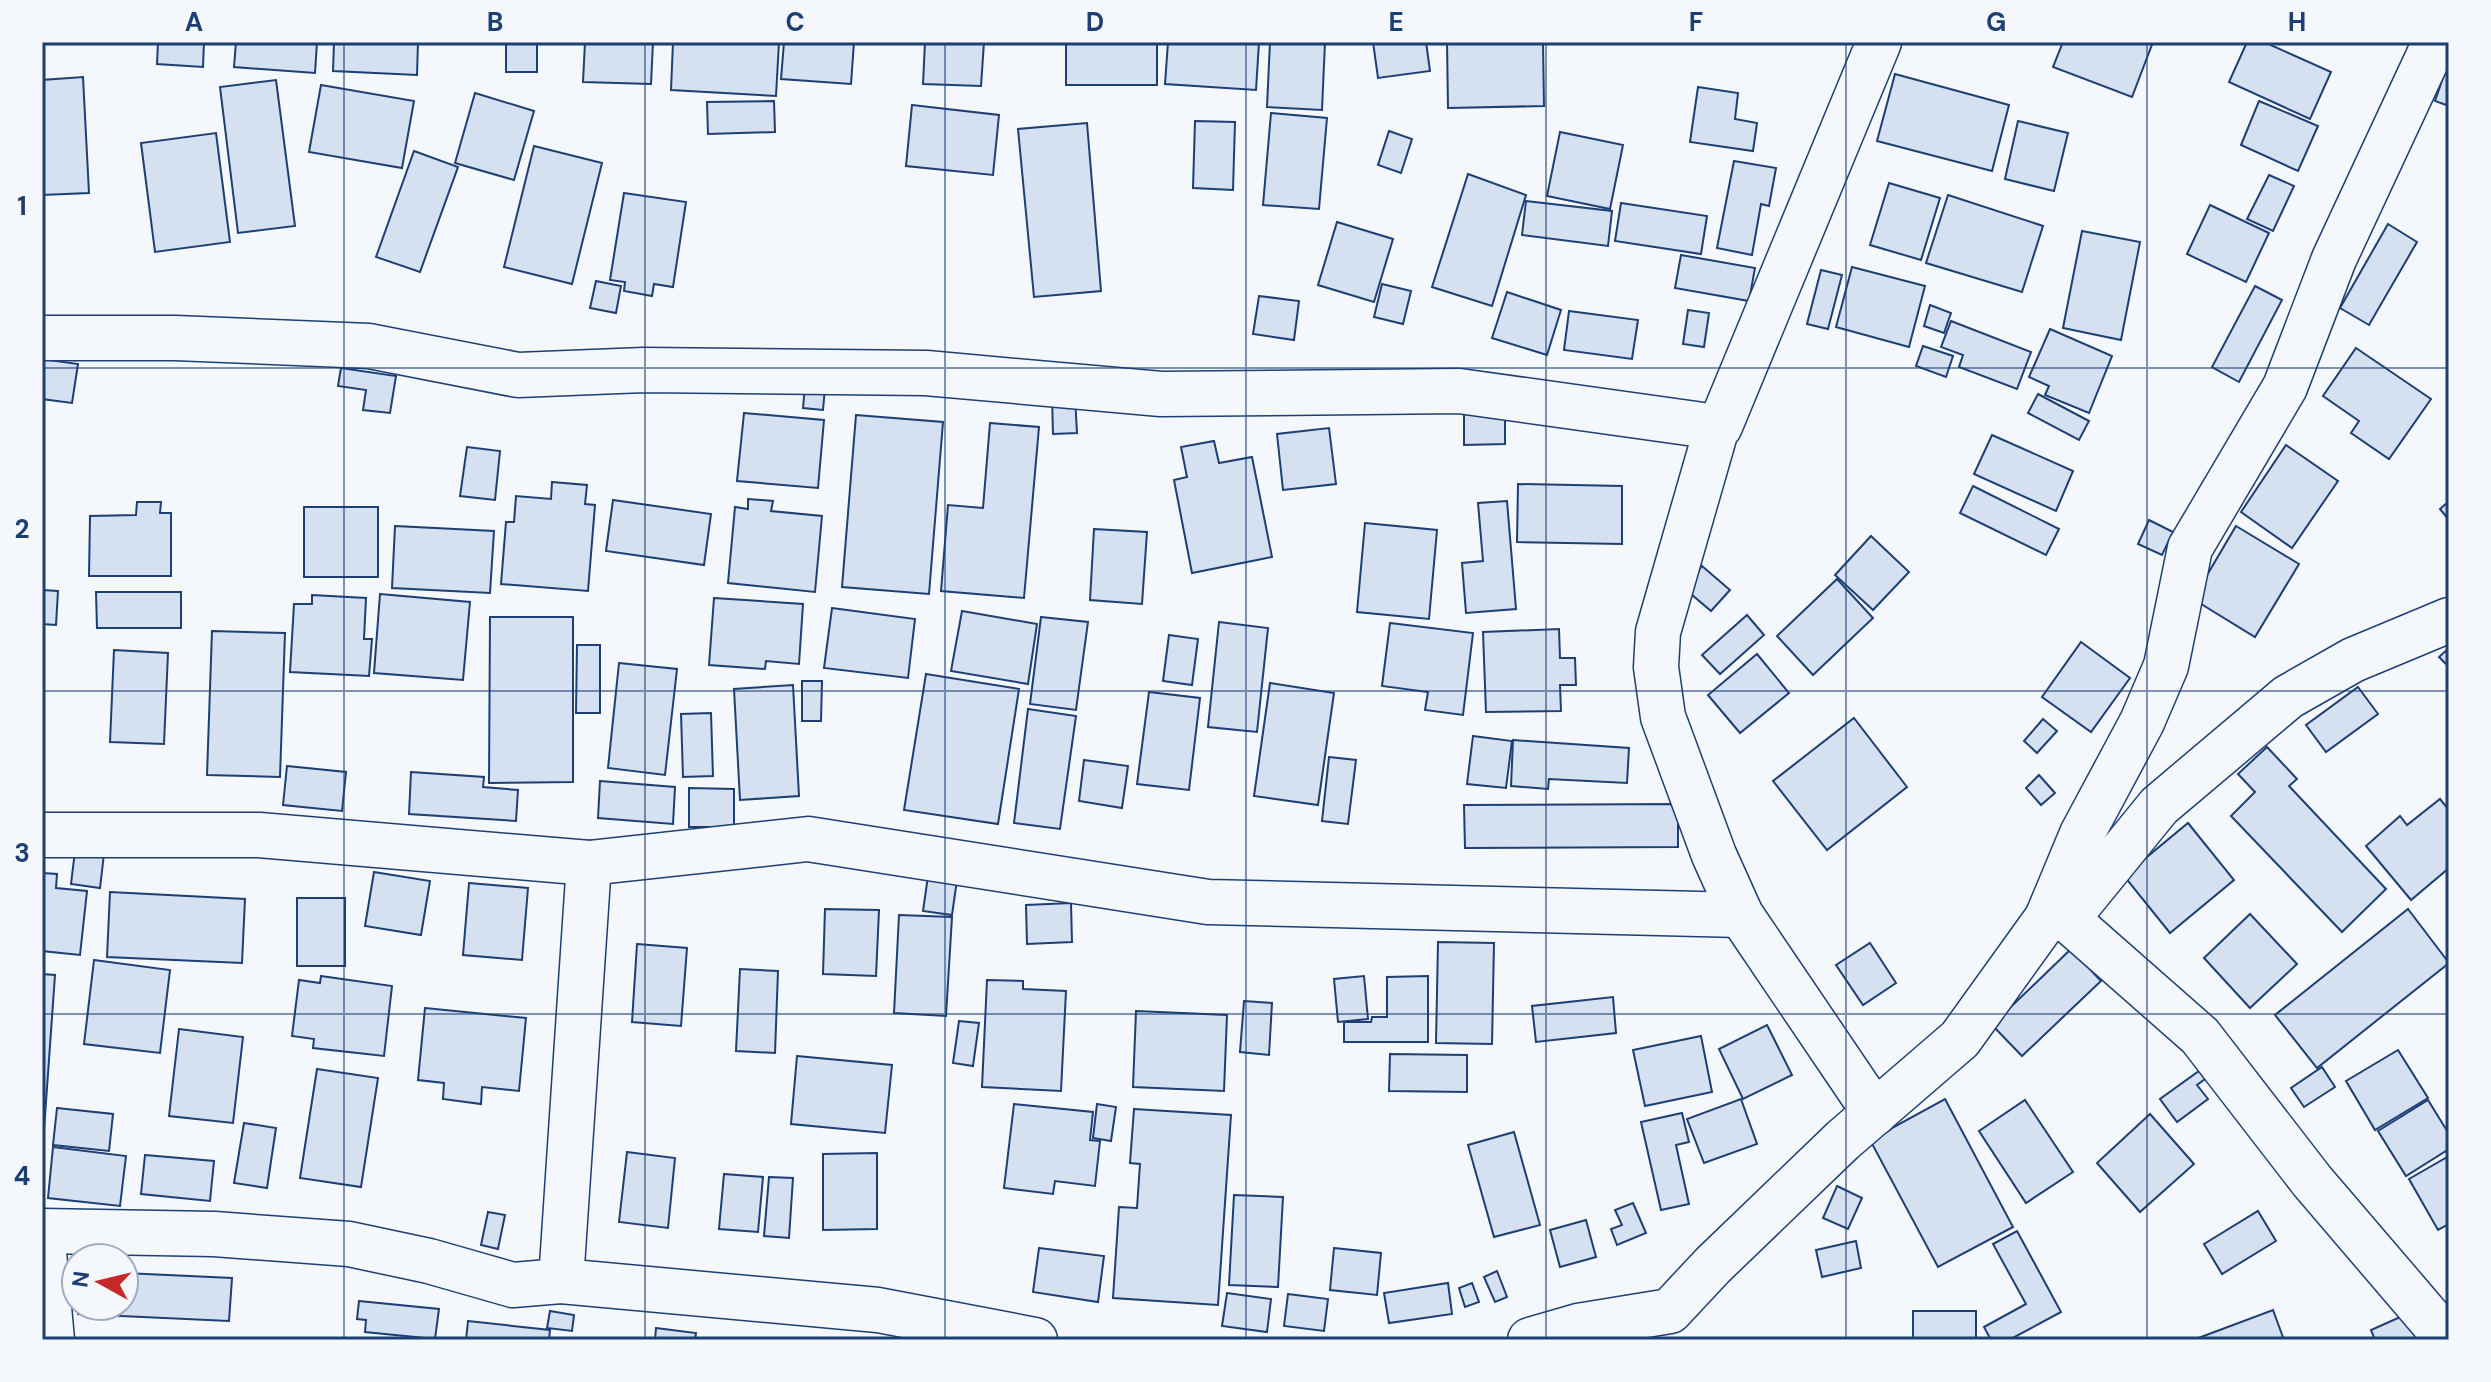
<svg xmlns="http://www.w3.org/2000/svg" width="2491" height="1382" font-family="'DM Sans',sans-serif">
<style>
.building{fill:#d5e0f0;stroke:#1d3f73;stroke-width:2}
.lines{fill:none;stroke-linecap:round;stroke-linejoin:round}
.minor-casing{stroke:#1d3f73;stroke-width:47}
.minor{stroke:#f4f7fb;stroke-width:44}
.grid{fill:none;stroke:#1d3f73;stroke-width:2;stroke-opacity:0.55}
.neatline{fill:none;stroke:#1d3f73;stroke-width:3}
.grid-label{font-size:26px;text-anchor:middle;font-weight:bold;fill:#1d3f73}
</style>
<rect width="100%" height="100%" fill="#f4f7fb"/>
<!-- building -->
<g class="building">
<polygon points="158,42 204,42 203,67 157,64"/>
<polygon points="236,42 317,42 315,73 234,67"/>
<polygon points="334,42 418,42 417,75 333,71"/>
<rect x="506" y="42" width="31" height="30"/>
<polygon points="585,42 653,42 651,84 583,82"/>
<polygon points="673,42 779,42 776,96 671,90"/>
<polygon points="784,42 854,42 851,84 781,79"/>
<polygon points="925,42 984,42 981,86 923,84"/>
<rect x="1066" y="42" width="91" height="43"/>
<polygon points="1168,42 1259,42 1256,90 1165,84"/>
<polygon points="1270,42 1325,42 1322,110 1267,107"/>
<polygon points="1373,42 1426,42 1430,71 1378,78"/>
<polygon points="1447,42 1543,42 1544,106 1448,108"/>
<polygon points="2063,42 2153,42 2132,97 2053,67"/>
<polygon points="2247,42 2264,42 2331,72 2310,119 2229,82"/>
<polygon points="2446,69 2449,70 2449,106 2435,101"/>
<polygon points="1895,74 2009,105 1992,171 1877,141"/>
<polygon points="83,77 89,193 42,195 42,80"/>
<polygon points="276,80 295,226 238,233 220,87"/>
<polygon points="321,85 414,101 402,168 309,152"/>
<polygon points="1698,87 1738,93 1735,119 1757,123 1753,151 1690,142"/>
<polygon points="475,93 534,111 514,180 455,163"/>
<polygon points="774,101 775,132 708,134 707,102"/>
<polygon points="2259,101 2318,126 2298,171 2241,145"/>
<polygon points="912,105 999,115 993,175 906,166"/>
<polygon points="1271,113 1327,118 1319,209 1263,205"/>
<polygon points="1195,121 1235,122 1233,190 1193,188"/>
<polygon points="2018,121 2068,133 2054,191 2005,179"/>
<polygon points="1087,123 1101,291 1034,297 1018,129"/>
<polygon points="1389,131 1412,139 1401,173 1378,165"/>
<polygon points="1560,132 1623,145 1610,209 1547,196"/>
<polygon points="216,133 230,242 155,252 141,143"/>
<polygon points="534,146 602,163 572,284 504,267"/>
<polygon points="414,151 458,167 420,272 376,257"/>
<polygon points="1734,161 1776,168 1769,206 1761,204 1752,255 1717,248"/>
<polygon points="1468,174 1526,195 1492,306 1432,287"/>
<polygon points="2269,175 2294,186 2273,231 2247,219"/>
<polygon points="1889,183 1940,198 1921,260 1870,245"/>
<polygon points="624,193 686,202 673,287 654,284 652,296 624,291 625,282 610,280"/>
<polygon points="1948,195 2043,226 2022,292 1926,263"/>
<polygon points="1526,201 1612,211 1608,246 1522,235"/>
<polygon points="1621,203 1707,216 1701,254 1615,241"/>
<polygon points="2210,205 2269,233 2246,282 2187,254"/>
<polygon points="1337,222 1393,239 1374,302 1318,285"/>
<polygon points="2388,224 2417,242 2369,325 2340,308"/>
<polygon points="2082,231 2140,242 2121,340 2063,328"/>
<polygon points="1681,255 1755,268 1749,301 1675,288"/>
<polygon points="1852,267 1925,286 1909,347 1836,327"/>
<polygon points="1821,270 1842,275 1828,329 1807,324"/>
<polygon points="596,281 621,286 616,313 590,308"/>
<polygon points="1382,284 1411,291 1403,324 1374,317"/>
<polygon points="2255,286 2282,300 2239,382 2212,367"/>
<polygon points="1507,292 1561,310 1547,355 1492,338"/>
<polygon points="1259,296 1299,301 1294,340 1253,334"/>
<polygon points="1930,305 1951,313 1944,333 1924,326"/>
<polygon points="1688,310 1709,313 1704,347 1683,344"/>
<polygon points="1569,311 1638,320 1632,359 1564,350"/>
<polygon points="1951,321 2031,352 2017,389 1959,367 1963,355 1941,347"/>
<polygon points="2050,329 2112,356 2089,413 2045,395 2049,386 2029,377"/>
<polygon points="1923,346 1953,356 1946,377 1916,366"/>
<polygon points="2356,348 2431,399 2389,459 2351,433 2359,421 2323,396"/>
<polygon points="42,359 78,364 72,403 42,399"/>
<polygon points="341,368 396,376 390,413 363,410 366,390 338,386"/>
<polygon points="806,374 826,377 823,410 803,408"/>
<polygon points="2038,394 2089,421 2079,440 2028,413"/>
<polygon points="1052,397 1075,397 1077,433 1053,434"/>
<polygon points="1464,408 1505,408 1505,444 1464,445"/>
<polygon points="744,413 824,420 818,488 737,481"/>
<polygon points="856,415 943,422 929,594 842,587"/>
<polygon points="990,423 1039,427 1024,598 941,591 948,505 983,508"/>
<polygon points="1329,428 1336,484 1283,490 1277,434"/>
<polygon points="1992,435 2073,471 2056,511 1974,474"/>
<polygon points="1214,441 1219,463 1252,457 1272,557 1192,573 1174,480 1187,477 1181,447"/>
<polygon points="2286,445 2338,481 2292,548 2241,512"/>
<polygon points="467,447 500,451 495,500 460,496"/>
<polygon points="552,482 587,485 585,504 595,505 588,591 501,584 506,522 514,522 516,496 551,499"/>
<polygon points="1518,484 1622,486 1622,544 1517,542"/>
<polygon points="1973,486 2059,529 2046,555 1960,513"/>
<polygon points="748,499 773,501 771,511 822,516 815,592 728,583 735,507 748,509"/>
<polygon points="613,500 711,514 704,565 606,551"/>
<polygon points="1507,501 1516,609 1466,613 1462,563 1483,561 1478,503"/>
<polygon points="2449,501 2449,520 2440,509"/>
<polygon points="137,502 161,502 160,513 171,513 171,576 89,576 90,516 136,515"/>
<rect x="304" y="507" width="74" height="70"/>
<polygon points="2149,520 2173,532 2162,555 2138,544"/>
<polygon points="1365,523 1437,530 1429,619 1357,612"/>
<polygon points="395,526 494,531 490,593 392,588"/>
<polygon points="2236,526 2299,564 2255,637 2193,599"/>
<polygon points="1094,529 1147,532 1142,604 1090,600"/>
<polygon points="1871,536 1909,572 1873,610 1835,575"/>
<polygon points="1702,566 1730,590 1711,611 1684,588"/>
<polygon points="1837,579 1873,618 1813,675 1777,636"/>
<polygon points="42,590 58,591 56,625 42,624"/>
<polygon points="96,592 181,592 181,628 97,628"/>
<polygon points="380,594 470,602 463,680 374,673"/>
<polygon points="312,595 366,598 364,639 372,639 369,676 290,672 294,604 312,604"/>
<polygon points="714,598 803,604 799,664 766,661 765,669 709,665"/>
<polygon points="832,608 915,619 908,678 824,668"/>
<polygon points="962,611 1037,624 1028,684 951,671"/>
<polygon points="1747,615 1764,635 1720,674 1702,655"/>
<polygon points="490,617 573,617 573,782 489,783"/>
<polygon points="1041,617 1088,622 1076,710 1030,704"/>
<polygon points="1219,622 1268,628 1257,732 1208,727"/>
<polygon points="1390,623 1473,633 1463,715 1425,710 1428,692 1382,686"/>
<polygon points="1559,629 1560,658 1575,658 1576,685 1560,685 1561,711 1486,712 1483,632"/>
<polygon points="212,631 285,633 280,777 207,775"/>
<polygon points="1169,635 1198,639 1192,685 1163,681"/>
<polygon points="2081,642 2130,678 2091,732 2042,697"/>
<polygon points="577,645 600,645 600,713 576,713"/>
<polygon points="2449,648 2449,667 2439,657"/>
<polygon points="114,650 168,653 164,744 110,742"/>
<polygon points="1757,654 1789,693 1740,733 1708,695"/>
<polygon points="619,663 677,669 665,775 608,768"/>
<polygon points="926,674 1019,689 998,824 904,810"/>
<polygon points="802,681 822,681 821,721 802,721"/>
<polygon points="1270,683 1334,693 1318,805 1254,796"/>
<polygon points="793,685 799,796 740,800 734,689"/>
<polygon points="2358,687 2378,714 2326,752 2306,725"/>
<polygon points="1149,692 1200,698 1189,790 1137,784"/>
<polygon points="1028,709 1076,716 1060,829 1014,823"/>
<polygon points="711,713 713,776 683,777 681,714"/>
<polygon points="1854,718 1907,787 1827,850 1773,781"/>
<polygon points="2043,719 2057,731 2037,753 2024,741"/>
<polygon points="1473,736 1512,741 1506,788 1467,784"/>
<polygon points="1513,740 1629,748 1627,783 1549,779 1548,789 1511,786"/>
<polygon points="2267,747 2297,779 2289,786 2386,889 2342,932 2231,816 2255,792 2238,774"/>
<polygon points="1329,757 1356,760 1348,824 1322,821"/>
<polygon points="1084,760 1128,766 1122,808 1079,801"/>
<polygon points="287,766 346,772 342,811 283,805"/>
<polygon points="411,772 484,777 483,787 518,790 516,821 409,814"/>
<polygon points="2039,775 2055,793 2041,805 2026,788"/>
<polygon points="600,781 675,787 673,824 598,818"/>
<polygon points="689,788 734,789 734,827 689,827"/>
<polygon points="2440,799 2449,810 2449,868 2411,900 2366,846 2400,816 2407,825"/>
<polygon points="1678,804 1678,847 1465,848 1464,805"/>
<polygon points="2188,823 2234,880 2170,933 2124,876"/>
<polygon points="75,851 104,854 100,888 71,884"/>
<polygon points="929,869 958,873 952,915 923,911"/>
<polygon points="374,872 430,881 421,935 365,926"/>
<polygon points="42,873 57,874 56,888 87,891 80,955 42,951"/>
<polygon points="469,883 528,888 522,960 463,955"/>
<polygon points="110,892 245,899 242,963 107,957"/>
<rect x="297" y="898" width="48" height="68"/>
<polygon points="1071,903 1072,942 1027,944 1026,905"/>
<polygon points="825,909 879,910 876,976 823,974"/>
<polygon points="2408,909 2449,963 2317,1068 2275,1015"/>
<polygon points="2250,914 2297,964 2250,1008 2204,958"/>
<polygon points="899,915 952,917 946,1016 894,1013"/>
<polygon points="1438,942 1494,943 1492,1044 1436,1043"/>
<polygon points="1870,943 1896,983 1863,1005 1836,965"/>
<polygon points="637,944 687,948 681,1026 632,1022"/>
<polygon points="2071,949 2101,981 2022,1056 1992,1025"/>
<polygon points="94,960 170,970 160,1053 84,1044"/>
<polygon points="740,969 778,971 775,1053 736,1051"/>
<polygon points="42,974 55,975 44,1130 42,1130"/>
<polygon points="321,976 392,986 384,1056 313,1048 314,1039 292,1036 299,980 320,983"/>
<polygon points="1364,976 1368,1019 1338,1022 1334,979"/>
<polygon points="1428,976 1428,1042 1344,1042 1344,1022 1371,1022 1372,1017 1387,1017 1387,977"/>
<polygon points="987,980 1023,981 1023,989 1066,991 1061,1091 982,1087"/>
<polygon points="1613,997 1616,1033 1536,1042 1532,1006"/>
<polygon points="1244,1001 1272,1003 1269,1055 1240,1052"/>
<polygon points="425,1008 526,1018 519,1091 482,1087 481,1104 443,1099 444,1083 418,1080"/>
<polygon points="1136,1011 1227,1015 1224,1091 1133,1087"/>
<polygon points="959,1021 979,1023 973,1066 953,1063"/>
<polygon points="1767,1025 1792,1075 1743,1099 1719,1049"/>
<polygon points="179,1029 243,1037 233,1123 169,1116"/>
<polygon points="1701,1036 1712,1092 1645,1106 1633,1050"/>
<polygon points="2398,1050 2428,1098 2375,1130 2346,1081"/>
<polygon points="1390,1054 1467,1055 1467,1092 1389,1091"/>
<polygon points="797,1056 892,1065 885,1133 791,1124"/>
<polygon points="2322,1067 2335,1087 2304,1107 2291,1088"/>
<polygon points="317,1069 378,1078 361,1187 300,1178"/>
<polygon points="2199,1071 2205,1079 2197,1085 2208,1099 2177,1122 2160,1099"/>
<polygon points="1741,1099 1757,1144 1704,1163 1687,1119"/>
<polygon points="1945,1099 2013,1227 1938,1267 1870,1140"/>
<polygon points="2025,1100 2073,1172 2026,1203 1979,1131"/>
<polygon points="2428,1100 2449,1134 2449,1149 2406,1176 2378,1131"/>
<polygon points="1014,1104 1093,1112 1090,1140 1100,1141 1095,1186 1055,1181 1053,1194 1004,1188"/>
<polygon points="1097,1104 1116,1107 1111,1141 1093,1138"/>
<polygon points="57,1108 113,1114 109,1151 53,1145"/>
<polygon points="1134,1109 1231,1115 1218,1305 1113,1298 1119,1207 1137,1208 1140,1164 1130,1163"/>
<polygon points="1682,1113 1689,1142 1676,1145 1689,1204 1661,1210 1641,1122"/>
<polygon points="2150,1114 2194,1164 2140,1212 2097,1163"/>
<polygon points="244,1123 276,1128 267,1188 234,1183"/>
<polygon points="1514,1132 1540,1225 1494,1237 1468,1145"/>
<polygon points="53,1147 126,1156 120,1206 48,1198"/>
<polygon points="627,1152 675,1158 668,1228 619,1222"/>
<polygon points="877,1153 877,1229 823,1230 823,1154"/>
<polygon points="145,1155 214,1161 210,1201 141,1194"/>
<polygon points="2449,1156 2449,1224 2438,1230 2409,1179"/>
<polygon points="724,1174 763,1177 758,1232 719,1229"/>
<polygon points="769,1177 793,1178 789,1238 764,1236"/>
<polygon points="1837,1186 1862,1198 1848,1229 1823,1218"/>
<polygon points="1234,1195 1283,1197 1278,1287 1229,1285"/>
<polygon points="1633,1203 1646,1233 1617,1245 1611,1229 1622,1225 1615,1210"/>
<polygon points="2258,1211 2276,1241 2222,1274 2204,1244"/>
<polygon points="488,1212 505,1215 498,1249 481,1245"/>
<polygon points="1586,1220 1596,1257 1560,1267 1550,1230"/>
<polygon points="2017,1231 2061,1312 2009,1340 1991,1340 1984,1327 2026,1304 1993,1244"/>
<polygon points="1856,1241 1861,1268 1822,1277 1816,1250"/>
<polygon points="1039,1248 1104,1256 1098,1302 1033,1292"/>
<polygon points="1334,1248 1381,1253 1377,1295 1330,1290"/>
<polygon points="1497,1271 1507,1297 1495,1302 1484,1277"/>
<polygon points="124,1273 232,1278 229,1321 78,1314 78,1306 124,1306"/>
<polygon points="1448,1283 1452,1314 1389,1323 1384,1293"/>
<polygon points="1472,1283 1479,1302 1465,1307 1459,1288"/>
<polygon points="1227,1293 1271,1299 1267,1332 1222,1326"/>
<polygon points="1288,1294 1328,1299 1324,1331 1284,1326"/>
<polygon points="359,1301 439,1309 435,1339 365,1332 366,1320 357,1319"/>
<polygon points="2273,1310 2284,1340 2193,1340"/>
<polygon points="2416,1310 2423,1340 2375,1340 2371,1330"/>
<polygon points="550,1311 574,1315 572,1331 547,1328"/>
<rect x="1913" y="1311" width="63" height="29"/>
<polygon points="468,1321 550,1330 549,1340 466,1340"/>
<polygon points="656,1328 696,1333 695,1340 655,1340"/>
</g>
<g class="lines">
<defs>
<g id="minor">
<polyline points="42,338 175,338 369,346 518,375 644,370 926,373 1161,394 1459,391 1717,427"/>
<polyline points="42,835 259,835 589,863 808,839 1208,902 1741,915"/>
<polyline points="2047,918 2082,834 2142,722 2166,666 2190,548 2285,387 2334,259 2435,42"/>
<polyline points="2067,919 2200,1036 2312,1181 2448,1340"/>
<polyline points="1875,1113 1741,915 1714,855 1663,717 1656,667 1658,632 1717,427 1720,426 1879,42"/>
<polyline points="42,1231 214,1234 349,1244 429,1261 513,1285 561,1281 878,1310 1035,1340"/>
<polyline points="42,1231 52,1340"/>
<polyline points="561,1281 589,863"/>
<polyline points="1530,1340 1578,1326 1670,1311 1713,1265 1843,1140 1960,1039 2047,918 2067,919 2159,806 2288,697 2353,660 2449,620"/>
</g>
</defs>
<!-- minor casing -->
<use href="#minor" class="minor-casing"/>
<!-- minor -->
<use href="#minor" class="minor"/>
</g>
<!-- grid -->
<path class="grid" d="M 344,42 L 344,1340M 645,42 L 645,1340M 945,42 L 945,1340M 1246,42 L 1246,1340M 1546,42 L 1546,1340M 1846,42 L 1846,1340M 2147,42 L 2147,1340M 42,368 L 2449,368M 42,691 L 2449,691M 42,1014 L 2449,1014"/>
<!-- border -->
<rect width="2491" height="1382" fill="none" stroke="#f4f7fb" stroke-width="88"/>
<!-- north arrow -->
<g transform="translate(100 1282) rotate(278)"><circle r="38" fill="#f4f7fb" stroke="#9eadc5" stroke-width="2"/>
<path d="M0-6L14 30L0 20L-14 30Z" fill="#c62828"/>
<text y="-12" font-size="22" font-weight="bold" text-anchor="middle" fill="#1d3f73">N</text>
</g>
<rect x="44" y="44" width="2403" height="1294" class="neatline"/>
<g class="grid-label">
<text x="194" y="31">A</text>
<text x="495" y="31">B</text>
<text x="795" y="31">C</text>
<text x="1095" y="31">D</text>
<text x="1396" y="31">E</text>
<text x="1696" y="31">F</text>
<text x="1996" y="31">G</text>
<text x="2297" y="31">H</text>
<text x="22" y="215">1</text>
<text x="22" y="538">2</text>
<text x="22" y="862">3</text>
<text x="22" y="1185">4</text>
</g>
</svg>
